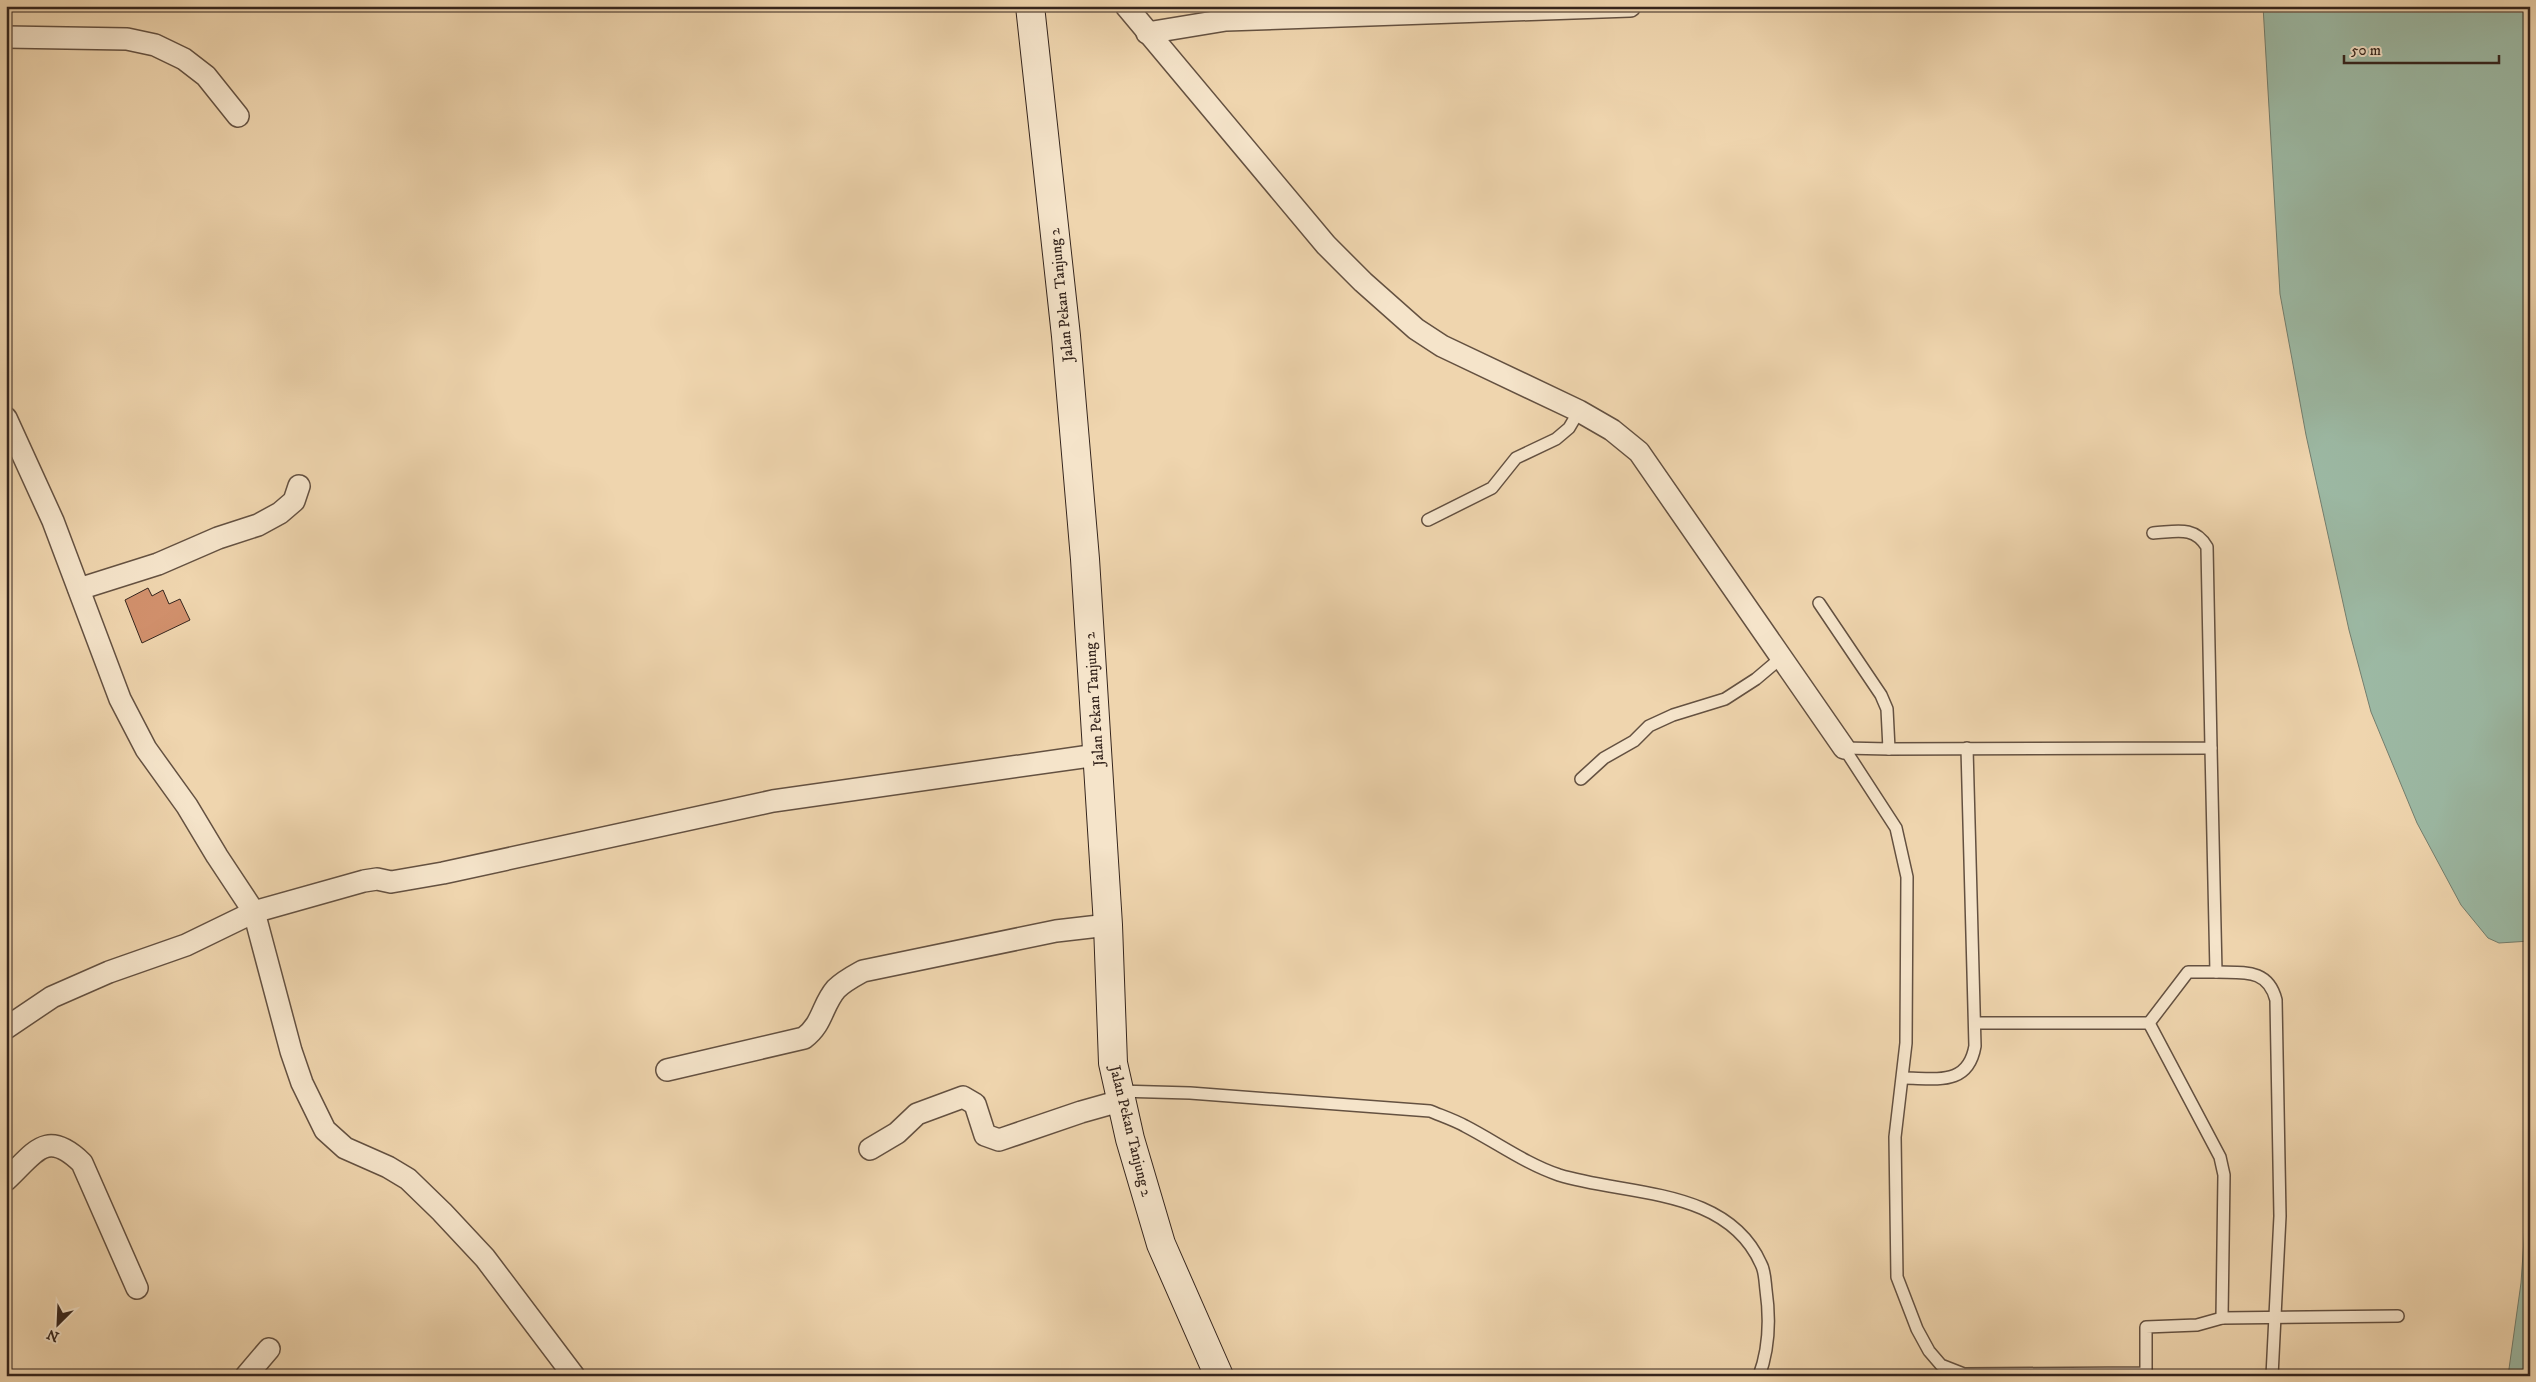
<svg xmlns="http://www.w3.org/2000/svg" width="2536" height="1382" font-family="'IM FELL DW Pica',serif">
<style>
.water{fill:#9cb9a4;stroke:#737e6e}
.building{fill:#d1906c;stroke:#35251d}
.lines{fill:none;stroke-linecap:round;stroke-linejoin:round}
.lane-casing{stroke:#645141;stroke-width:14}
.street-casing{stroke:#645141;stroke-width:24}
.secondary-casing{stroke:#35251d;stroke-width:30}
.lane{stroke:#f5e4ca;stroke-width:11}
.street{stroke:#f5e4ca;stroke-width:21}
.secondary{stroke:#f5e4ca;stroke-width:28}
.labels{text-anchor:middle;stroke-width:4;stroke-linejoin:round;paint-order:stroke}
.street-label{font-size:15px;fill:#35251d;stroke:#f5e4ca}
</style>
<rect width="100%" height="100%" fill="#efd5ae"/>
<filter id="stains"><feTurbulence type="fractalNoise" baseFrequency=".004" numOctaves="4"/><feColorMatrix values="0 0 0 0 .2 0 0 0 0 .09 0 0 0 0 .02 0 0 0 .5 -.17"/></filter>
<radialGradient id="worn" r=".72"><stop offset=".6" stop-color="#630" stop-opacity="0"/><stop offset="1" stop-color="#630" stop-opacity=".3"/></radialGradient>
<!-- water -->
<g class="water">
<polygon points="2263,6 2530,6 2530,941 2499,943 2488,938 2461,905 2417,823 2371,712 2349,630 2306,435 2280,294"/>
<polygon points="2530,1200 2530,1376 2508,1376 2521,1283 2525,1225"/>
</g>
<!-- building -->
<polygon class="building" points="148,588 152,596 163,590 169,604 180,599 190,620 142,643 125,600"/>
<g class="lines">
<defs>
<g id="lane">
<polyline points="1428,520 1492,488 1516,458 1556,439 1569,428 1579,411"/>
<polyline points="1819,603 1881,695 1887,709 1889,749 1844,748"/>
<polyline points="1844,748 1896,828 1907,877 1906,1043 1895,1137 1897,1277 1917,1329 1929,1351 1941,1365 1964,1374 2146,1373 2146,1327 2197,1325 2222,1318 2398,1316"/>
<path d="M 1889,749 L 2211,748 L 2207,547 C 2194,525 2175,532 2153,533"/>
<polyline points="1581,779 1604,758 1634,741 1649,726 1673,715 1725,699 1756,679 1782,657"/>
<path d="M 2216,972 C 2243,973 2268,968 2276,1000 L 2280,1216 L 2272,1376"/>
<polyline points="1975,1023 2149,1023"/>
<polyline points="2149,1023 2188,972 2216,972 2211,748"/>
<polyline points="2149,1023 2220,1157 2224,1175 2222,1318"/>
<path d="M 1903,1078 C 1935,1078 1968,1087 1975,1046 L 1967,748"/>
<path d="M 1118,1091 L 1190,1093 L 1430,1111 C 1442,1116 1454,1120 1465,1126 C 1496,1142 1526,1164 1559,1175 C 1627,1196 1727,1187 1761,1264 C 1765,1271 1765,1282 1766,1290 C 1770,1318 1769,1349 1759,1376"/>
</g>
<g id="street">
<polyline points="1126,6 1326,245 1363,282 1416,329 1442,346 1579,411 1612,430 1639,452 1844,748"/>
<polyline points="1147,33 1226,20 1630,6"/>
<polyline points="6,37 127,39 155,45 184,59 206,76 238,116"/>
<polyline points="6,418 53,521 120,699 146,749 187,806 217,856 254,912 291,1051 302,1083 325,1130 345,1148 388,1167 408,1179 442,1212 485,1258 574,1376"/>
<polyline points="79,589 158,564 218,538 258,525 280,513 294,501 299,486"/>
<polyline points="6,1028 52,997 109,972 186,945 254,912 364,881 377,879 391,882 443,873 773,801 1097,755"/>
<path d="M 667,1070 L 804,1038 C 823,1024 822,1005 836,989 C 844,981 854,976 863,971 L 1056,931 L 1108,925"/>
<polyline points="870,1149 897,1133 917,1114 963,1097 975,1104 985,1135 999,1140 1081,1112 1120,1101"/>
<path d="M 6,1180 C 35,1153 46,1128 82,1163 L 137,1288"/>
<polyline points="246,1376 269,1349"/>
</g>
<polyline id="secondary" points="1030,6 1066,336 1085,559 1108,925 1113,1063 1130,1139 1161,1244 1219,1376"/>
</defs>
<!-- lane casing -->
<use href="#lane" class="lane-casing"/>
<!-- street casing -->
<use href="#street" class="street-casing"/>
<!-- secondary casing -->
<use href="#secondary" class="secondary-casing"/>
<!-- lane -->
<use href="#lane" class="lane"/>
<!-- street -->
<use href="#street" class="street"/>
<!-- secondary -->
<use href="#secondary" class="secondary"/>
</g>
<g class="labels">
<!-- street labels -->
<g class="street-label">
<text transform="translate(1061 295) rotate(-96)" y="5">Jalan Pekan Tanjung 2</text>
<text transform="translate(1094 699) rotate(-94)" y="5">Jalan Pekan Tanjung 2</text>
<text transform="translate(1131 1131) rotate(76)" y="5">Jalan Pekan Tanjung 2</text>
</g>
</g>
<!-- margin -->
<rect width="2536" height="1382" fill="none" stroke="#efd5ae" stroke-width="25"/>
<rect x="8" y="8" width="2521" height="1367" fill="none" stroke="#35251d" stroke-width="2.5"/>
<rect x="12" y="12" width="2511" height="1357" fill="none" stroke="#35251d"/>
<!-- north arrow -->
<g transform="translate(58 1324) rotate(204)" stroke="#f5e4ca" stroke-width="4" paint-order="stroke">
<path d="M0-4L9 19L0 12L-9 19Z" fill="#35251d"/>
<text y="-8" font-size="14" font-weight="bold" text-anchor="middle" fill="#35251d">N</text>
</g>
<!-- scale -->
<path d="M2344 55v8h155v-8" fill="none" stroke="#35251d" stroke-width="2.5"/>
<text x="2351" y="55" font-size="15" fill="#35251d" stroke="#f5e4ca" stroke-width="4" paint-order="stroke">50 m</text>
<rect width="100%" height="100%" filter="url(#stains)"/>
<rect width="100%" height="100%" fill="url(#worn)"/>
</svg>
